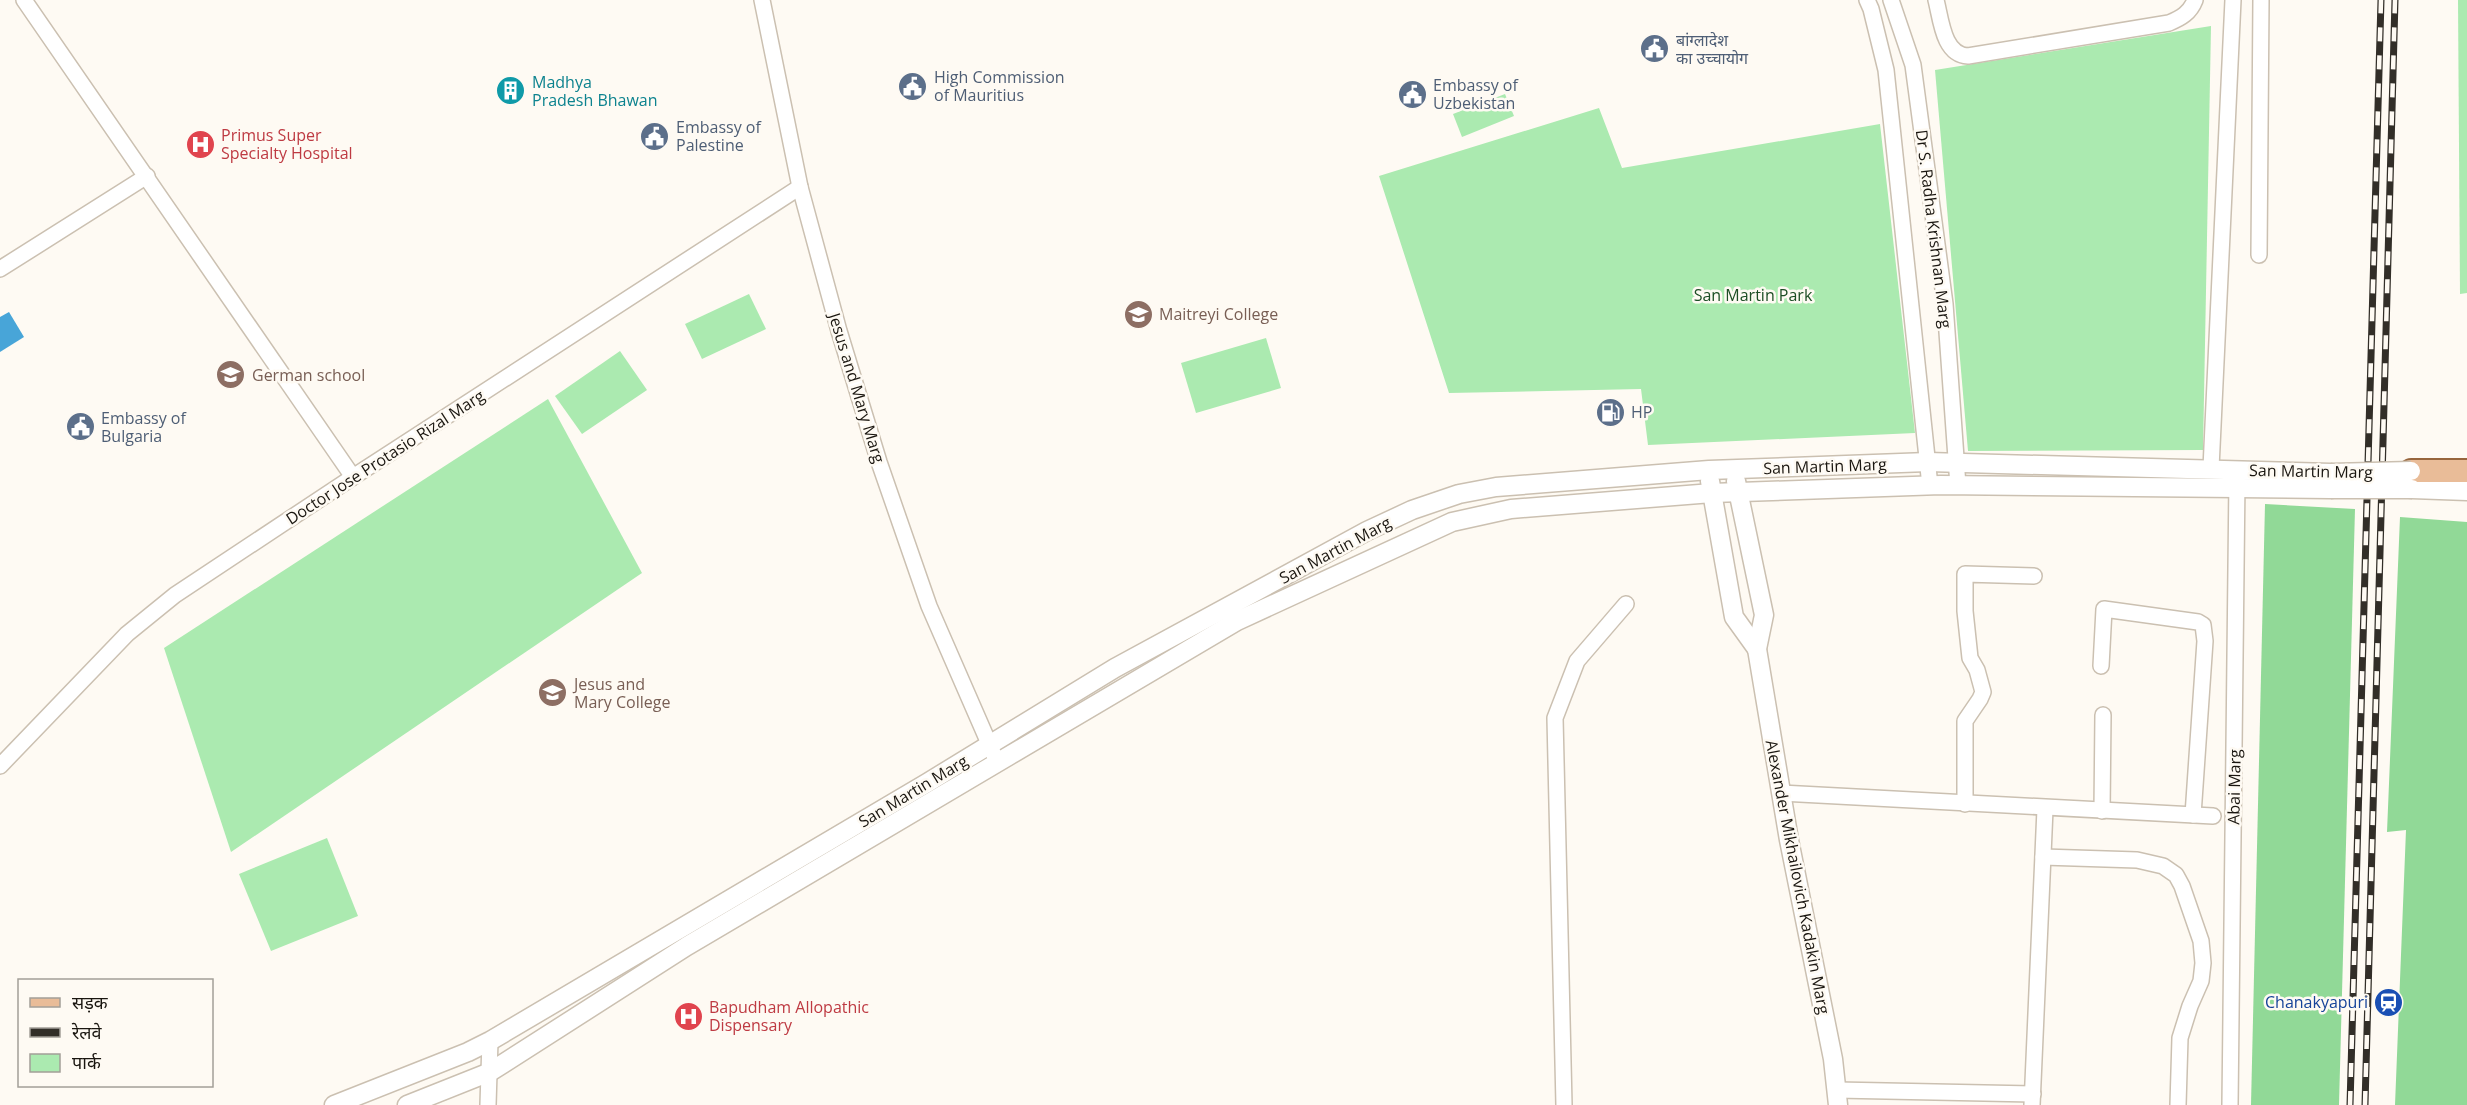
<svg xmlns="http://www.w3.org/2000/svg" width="2467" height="1105" font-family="'Open Sans','Noto Sans Devanagari',sans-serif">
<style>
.green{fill:#abeab0}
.forest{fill:#91d997}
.water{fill:#48a5d8}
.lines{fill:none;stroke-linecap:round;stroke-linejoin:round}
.minor-casing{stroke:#cbc0b1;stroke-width:18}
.tertiary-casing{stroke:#cbc0b1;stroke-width:21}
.primary-casing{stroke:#97653c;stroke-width:26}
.minor{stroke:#fff;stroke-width:15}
.tertiary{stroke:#fff;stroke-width:18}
.primary{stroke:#e9bc98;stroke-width:22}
.rail-casing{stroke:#322e28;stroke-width:7}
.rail{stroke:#fefaf3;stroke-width:4.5;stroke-dasharray:14;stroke-linecap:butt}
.tertiary-bridge-casing{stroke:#cbc0b1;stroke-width:21;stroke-linecap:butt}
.tertiary-bridge{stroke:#fff;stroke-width:18}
.labels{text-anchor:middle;stroke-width:5;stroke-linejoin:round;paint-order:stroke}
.service-label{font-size:16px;fill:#4e5e75;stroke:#fefaf3;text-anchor:start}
.culture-label{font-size:16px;fill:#0d838f;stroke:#fefaf3;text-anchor:start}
.health-label{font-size:16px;fill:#be3a42;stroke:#fefaf3;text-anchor:start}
.street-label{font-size:16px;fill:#1a1610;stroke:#fefaf3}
.park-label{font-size:16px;fill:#1c4e24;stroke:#fefaf3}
.education-label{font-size:16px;fill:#785e54;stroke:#fefaf3;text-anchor:start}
.transit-label{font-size:16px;fill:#164399;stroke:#fefaf3;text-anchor:end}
</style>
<rect width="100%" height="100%" fill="#fefaf3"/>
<!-- green -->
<g class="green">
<polygon points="2458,0 2467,0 2467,293 2460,294"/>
<polygon points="2211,26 2203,450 1968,451 1935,70"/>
<polygon points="1505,94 1514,116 1462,137 1453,114"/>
<polygon points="1599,108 1622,168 1880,124 1915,433 1648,445 1641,389 1449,393 1379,176"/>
<polygon points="749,294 766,329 702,359 685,324"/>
<polygon points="1266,338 1281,388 1196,413 1181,363"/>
<polygon points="620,351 647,390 582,434 555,396"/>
<polygon points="548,399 642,573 231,852 164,648"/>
<polygon points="327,838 358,916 271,951 239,874"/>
</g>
<!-- forest -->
<g class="forest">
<polygon points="2265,504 2355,509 2339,1105 2251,1105"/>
<polygon points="2400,517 2467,522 2467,1105 2395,1105 2406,830 2387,832"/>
</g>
<!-- water -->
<polygon class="water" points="9,312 24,337 0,352 0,317"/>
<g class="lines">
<defs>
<g id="minor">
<polyline points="24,0 353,477"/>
<polyline points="762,0 800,187 839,331 879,462 929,606 994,755"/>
<polyline points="1867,0 1871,9 1886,70 1930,486"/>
<polyline points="1891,0 1913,65 1945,304 1958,486"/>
<path d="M 1936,0 C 1941,19 1943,55 1968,56 L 2169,23 C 2181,18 2190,13 2195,0"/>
<polyline points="2259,255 2261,0"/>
<polyline points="0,269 147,176"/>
<polyline points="2211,468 2233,0"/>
<polyline points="2101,666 2104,609 2198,622 2203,625 2205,641 2193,815"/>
<polyline points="0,766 127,634 175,595 353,477 800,187"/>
<polyline points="1781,793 2213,816"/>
<polyline points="1965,804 1965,721 1980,699 1983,692 1977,670 1970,658 1965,611 1965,574 2034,576"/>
<polyline points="2102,811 2103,715"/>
<polyline points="2043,857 2137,860 2163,866 2176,875 2182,886 2201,941 2203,963 2201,981 2190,1006 2180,1038 2178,1105"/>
<polyline points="1837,1090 2033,1094"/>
<polyline points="488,1105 490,1041"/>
<polyline points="1564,1105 1555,718 1577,661 1626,604"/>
<polyline points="2032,1105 2045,809"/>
<polyline points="2230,1105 2237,479"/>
</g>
<g id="tertiary">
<polyline points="1710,481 1734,617 1757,649"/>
<polyline points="1736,481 1764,615 1757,649 1789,840 1833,1059 1838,1105"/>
<polyline points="2412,489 2467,491"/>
<polyline points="334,1105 468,1052 490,1041 927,783 1115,668 1367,531 1412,510 1459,494 1496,487 1709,470 1928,462 2331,473"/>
<polyline points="407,1105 490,1072 687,946 1237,621 1452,522 1511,509 1712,493 1941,485 2331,489"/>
</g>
<polyline id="primary" points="2411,471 2467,471"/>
</defs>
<!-- minor casing -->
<use href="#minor" class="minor-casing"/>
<!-- tertiary casing -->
<use href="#tertiary" class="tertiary-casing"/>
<!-- primary casing -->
<use href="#primary" class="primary-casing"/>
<!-- minor -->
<use href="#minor" class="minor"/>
<!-- tertiary -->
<use href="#tertiary" class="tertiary"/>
<!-- primary -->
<use href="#primary" class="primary"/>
<defs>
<g id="rail">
<polyline points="2350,1105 2381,0"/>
<polyline points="2365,1105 2395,0"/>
</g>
</defs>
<!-- rail casing -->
<use href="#rail" class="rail-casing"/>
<!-- rail -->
<use href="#rail" class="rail"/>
<defs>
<g id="tertiary-bridge">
<polyline points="2331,473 2411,471"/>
<polyline points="2331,489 2412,489"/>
</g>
</defs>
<!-- tertiary-bridge casing -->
<use href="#tertiary-bridge" class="tertiary-bridge-casing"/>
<!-- tertiary-bridge -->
<use href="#tertiary-bridge" class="tertiary-bridge"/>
</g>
<!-- icons -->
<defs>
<symbol id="civic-disc" viewBox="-11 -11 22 22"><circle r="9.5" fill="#5c6f8a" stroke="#fefaf3"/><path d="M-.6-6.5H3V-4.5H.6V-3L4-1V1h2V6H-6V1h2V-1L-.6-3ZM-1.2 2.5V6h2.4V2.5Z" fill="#fff"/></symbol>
<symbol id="building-disc" viewBox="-11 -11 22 22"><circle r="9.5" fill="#0f9aa8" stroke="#fefaf3"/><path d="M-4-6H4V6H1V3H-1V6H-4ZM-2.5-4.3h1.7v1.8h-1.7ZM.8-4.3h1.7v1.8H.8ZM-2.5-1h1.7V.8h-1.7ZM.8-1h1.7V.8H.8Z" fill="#fff"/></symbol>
<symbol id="hospital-disc" viewBox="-11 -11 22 22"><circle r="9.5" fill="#e0444e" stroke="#fefaf3"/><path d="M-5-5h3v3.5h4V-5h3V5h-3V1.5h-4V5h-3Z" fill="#fff"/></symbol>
<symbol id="university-disc" viewBox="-11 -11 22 22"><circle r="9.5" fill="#8d6e63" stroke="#fefaf3"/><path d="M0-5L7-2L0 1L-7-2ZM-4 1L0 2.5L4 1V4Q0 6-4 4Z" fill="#fff"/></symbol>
<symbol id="school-disc" viewBox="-11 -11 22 22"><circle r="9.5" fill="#8d6e63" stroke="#fefaf3"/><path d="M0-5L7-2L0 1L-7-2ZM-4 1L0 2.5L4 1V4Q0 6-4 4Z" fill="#fff"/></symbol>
<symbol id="fuel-disc" viewBox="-11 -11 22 22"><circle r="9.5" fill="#5c6f8a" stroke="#fefaf3"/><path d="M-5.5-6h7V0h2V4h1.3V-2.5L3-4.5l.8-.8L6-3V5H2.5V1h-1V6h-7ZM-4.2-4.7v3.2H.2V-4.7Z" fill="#fff"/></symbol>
<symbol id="station-disc" viewBox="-11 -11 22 22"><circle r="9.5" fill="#1a4fb4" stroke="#fefaf3"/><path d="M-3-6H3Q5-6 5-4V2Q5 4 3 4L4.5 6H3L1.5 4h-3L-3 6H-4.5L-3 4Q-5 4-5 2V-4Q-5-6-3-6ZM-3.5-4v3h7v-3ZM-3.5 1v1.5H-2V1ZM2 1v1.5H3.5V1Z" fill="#fff"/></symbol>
</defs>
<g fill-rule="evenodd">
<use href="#civic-disc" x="1638" y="32" width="33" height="33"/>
<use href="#civic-disc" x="896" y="70" width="33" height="33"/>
<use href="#building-disc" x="494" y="74" width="33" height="33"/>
<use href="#civic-disc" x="1396" y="78" width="33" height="33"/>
<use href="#civic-disc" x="638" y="120" width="33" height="33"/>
<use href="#hospital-disc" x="184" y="128" width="33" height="33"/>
<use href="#university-disc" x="1122" y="298" width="33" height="33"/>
<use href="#school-disc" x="214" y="358" width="33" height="33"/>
<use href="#fuel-disc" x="1594" y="396" width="33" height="33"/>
<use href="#civic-disc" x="64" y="410" width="33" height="33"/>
<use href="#university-disc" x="536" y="676" width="33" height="33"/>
<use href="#station-disc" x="2372" y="986" width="33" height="33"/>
<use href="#hospital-disc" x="672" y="1000" width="33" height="33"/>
</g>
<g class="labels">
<!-- service labels -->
<g class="service-label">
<text x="1676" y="46">बांग्लादेश<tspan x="1676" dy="18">का उच्चायोग</tspan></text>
<text x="934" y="83">High Commission<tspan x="934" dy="18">of Mauritius</tspan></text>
<text x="1433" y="91">Embassy of<tspan x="1433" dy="18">Uzbekistan</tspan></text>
<text x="676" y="133">Embassy of<tspan x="676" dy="18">Palestine</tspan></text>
<text x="1631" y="418">HP</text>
<text x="101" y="424">Embassy of<tspan x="101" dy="18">Bulgaria</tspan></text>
</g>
<!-- culture labels -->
<g class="culture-label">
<text x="532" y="88">Madhya<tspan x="532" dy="18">Pradesh Bhawan</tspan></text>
</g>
<!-- health labels -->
<g class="health-label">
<text x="221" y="141">Primus Super<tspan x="221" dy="18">Specialty Hospital</tspan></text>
<text x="709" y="1013">Bapudham Allopathic<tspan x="709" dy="18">Dispensary</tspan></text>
</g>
<!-- street labels -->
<g class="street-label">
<text transform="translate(1934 229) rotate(83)" y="6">Dr S. Radha Krishnan Marg</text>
<text transform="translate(857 388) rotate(73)" y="6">Jesus and Mary Marg</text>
<text transform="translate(385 457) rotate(-33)" y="6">Doctor Jose Protasio Rizal Marg</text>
<text transform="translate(1825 466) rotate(-2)" y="6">San Martin Marg</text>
<text transform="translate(2311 471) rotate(1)" y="6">San Martin Marg</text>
<text transform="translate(1335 550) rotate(-28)" y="6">San Martin Marg</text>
<text transform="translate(2234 787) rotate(-89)" y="6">Abai Marg</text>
<text transform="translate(913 791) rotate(-31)" y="6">San Martin Marg</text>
<text transform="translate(1798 877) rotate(79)" y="6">Alexander Mikhailovich Kadakin Marg</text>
</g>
<!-- park labels -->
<g class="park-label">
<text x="1753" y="301">San Martin Park</text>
</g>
<!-- education labels -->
<g class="education-label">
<text x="1159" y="320">Maitreyi College</text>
<text x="252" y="381">German school</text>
<text x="574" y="690">Jesus and<tspan x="574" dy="18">Mary College</tspan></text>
</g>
<!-- transit labels -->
<g class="transit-label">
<text x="2368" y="1008">Chanakyapuri</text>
</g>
</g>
<!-- legend -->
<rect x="18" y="979" width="195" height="108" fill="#fefaf3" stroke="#a39f98" stroke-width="1.5"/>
<rect x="30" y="998" width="30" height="9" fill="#e9bc98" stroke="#a39f98" stroke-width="1.5"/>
<text x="72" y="1009" font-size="18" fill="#1a1610">सड़क</text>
<rect x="30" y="1028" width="30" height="9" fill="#322e28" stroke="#a39f98" stroke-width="1.5"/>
<text x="72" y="1039" font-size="18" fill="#1a1610">रेलवे</text>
<rect x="30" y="1054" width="30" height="18" fill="#abeab0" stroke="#a39f98" stroke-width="1.5"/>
<text x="72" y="1069" font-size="18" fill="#1a1610">पार्क</text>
</svg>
